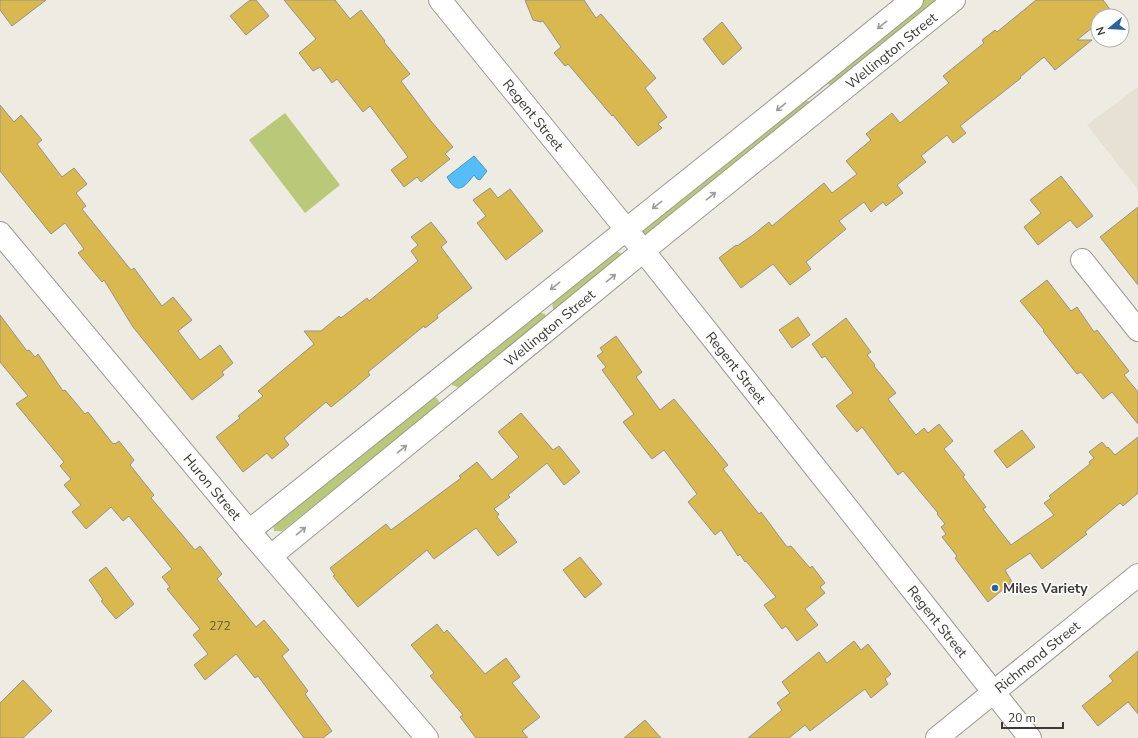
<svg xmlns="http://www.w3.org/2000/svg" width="1138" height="738" font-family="'Nunito Sans',sans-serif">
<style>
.built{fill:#e6e1d2}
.green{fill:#bac879}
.water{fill:#55bef9;stroke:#4d96bf}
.building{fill:#d8b84f;stroke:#95938b}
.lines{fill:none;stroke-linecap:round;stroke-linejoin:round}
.street-casing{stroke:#9d9a93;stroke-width:24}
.secondary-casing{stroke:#9d9a93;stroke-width:24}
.street{stroke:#fff;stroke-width:22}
.secondary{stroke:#fff;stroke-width:22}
.oneway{stroke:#9d9c9b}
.poi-dot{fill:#29639a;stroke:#fff;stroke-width:1.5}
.labels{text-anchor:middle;stroke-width:3;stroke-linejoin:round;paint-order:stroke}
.number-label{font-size:12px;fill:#625a3d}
.street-label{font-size:14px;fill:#3b3a37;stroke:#fff}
.poi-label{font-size:14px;font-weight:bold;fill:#3b3a37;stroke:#fff;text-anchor:start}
</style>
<rect width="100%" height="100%" fill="#eeebe3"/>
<!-- built -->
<polygon class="built" points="1138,87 1138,190 1087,125"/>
<!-- green -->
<g class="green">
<polygon points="920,0 939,0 833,85 827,84 825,78"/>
<polygon points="809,101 808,108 652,236 643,235 642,228 801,102"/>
<polygon points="285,113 340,185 305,213 249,140"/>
<polygon points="616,251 622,254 560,310 553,309 552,302"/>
<polygon points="538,312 545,314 547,319 460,388 452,385 453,378"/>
<polygon points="434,395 441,404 282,531 274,531 273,523"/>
</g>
<!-- water -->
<path class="water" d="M 474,156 L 487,171 L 480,180 L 477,179 L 474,175 C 465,186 458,197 447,177 Z"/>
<!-- building -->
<g class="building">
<polygon points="0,0 46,0 12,26 0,10"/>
<polygon points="250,0 256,0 269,16 246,35 230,16"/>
<polygon points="284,0 335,0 350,19 361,10 385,41 384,42 410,74 401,81 431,121 453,147 445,154 450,159 421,182 417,177 404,187 391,170 408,157 370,106 363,112 337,79 332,83 320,67 313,71 299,53 316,39"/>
<polygon points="525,0 584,0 596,18 601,14 656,78 645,88 667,117 658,124 662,128 638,146 613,115 612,116 568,64 565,66 554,53 561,47 543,21 541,22 533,20"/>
<polygon points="1036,0 1103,0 1112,12 1107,16 1098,16 1098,23 1077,40 1092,40 1055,70 1044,57 1020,77 1021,78 960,126 966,133 953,143 947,135 921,156 926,162 897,185 903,193 886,206 883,202 871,212 864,202 839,221 846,229 806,262 811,269 790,285 773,264 741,288 719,258 736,245 737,246 753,235 769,222 772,226 824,183 832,193 857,174 846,161 871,140 866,134 892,113 900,123 944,87 949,83 943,76 984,43 982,40 995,30 997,32"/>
<polygon points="722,22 742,48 723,65 703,39"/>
<polygon points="0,105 14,122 21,115 42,140 37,144 62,177 74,168 87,184 76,193 86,206 82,209 131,270 134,268 162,306 173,297 192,320 178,331 200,360 220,345 233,363 222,372 224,375 192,400 133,327 104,280 102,282 78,253 84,249 65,223 51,234 0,171"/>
<polygon points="1061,176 1093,216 1077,228 1070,220 1038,245 1024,227 1041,213 1030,200"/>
<polygon points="490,188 498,198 510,189 543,231 506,260 477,223 486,216 473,200"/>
<polygon points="1138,207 1138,285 1100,237"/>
<polygon points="431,222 447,242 441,247 472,288 437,315 438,318 425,328 424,326 368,372 370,375 351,391 331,407 326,402 284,438 289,445 272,459 267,453 243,472 216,437 240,418 238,416 263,396 258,391 314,344 304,331 321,331 339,316 341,318 367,298 369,301 418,261 411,251 418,245 411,237"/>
<polygon points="1047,280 1071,311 1077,307 1094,332 1097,330 1129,371 1124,375 1138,392 1138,424 1112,392 1103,399 1081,372 1077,374 1043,331 1044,330 1020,301"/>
<polygon points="0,315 27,351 29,350 35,357 38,354 63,391 65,390 85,414 88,412 113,444 115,443 115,444 119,441 134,460 130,465 154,495 151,498 195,550 200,546 222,574 217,579 256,627 264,620 289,650 282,656 308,691 305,694 332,731 323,738 304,738 258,676 255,678 236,654 205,680 194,665 208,654 193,635 200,629 167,589 170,587 162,577 172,569 129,516 123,521 111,507 86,529 72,512 81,505 64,485 71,479 60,466 64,462 16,404 28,396 0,362"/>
<polygon points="798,317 810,335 792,348 779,330"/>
<polygon points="846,318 871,352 867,355 875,365 874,366 896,393 888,399 916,435 924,428 928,433 939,424 953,441 944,449 965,475 963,477 986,507 983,509 1011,545 1054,515 1044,503 1051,498 1049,496 1090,464 1089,462 1094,458 1089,452 1102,442 1107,448 1108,447 1115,455 1138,437 1138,493 1123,506 1120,503 1085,532 1087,534 1042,569 1030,553 1005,570 1012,582 988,602 955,558 957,556 942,537 946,534 941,527 945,524 937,514 938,513 903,471 898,475 862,427 857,432 836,406 853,393 825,356 822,358 812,344"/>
<polygon points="616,336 642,372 636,377 660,410 674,399 728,465 723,469 759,514 761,512 787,547 791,546 810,568 812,566 825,583 820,587 825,593 805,609 818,625 797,641 786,626 782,629 764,605 776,597 746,561 745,562 740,554 738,556 721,530 715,535 688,502 697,494 664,450 652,459 623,422 634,414 602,370 606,367 597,356 603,352 600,348"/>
<polygon points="521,413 553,450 559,446 580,472 564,485 547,463 508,495 510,497 494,509 499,514 497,517 517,542 498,556 476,528 434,559 427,550 358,607 333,576 335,575 330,568 386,524 391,530 461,478 459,476 477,462 492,480 519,457 498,432"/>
<polygon points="1022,430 1035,447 1007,468 994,451"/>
<polygon points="580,557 602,584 585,598 563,570"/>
<polygon points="106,567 134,604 116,619 101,601 103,600 89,580"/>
<polygon points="437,624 444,633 447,630 485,674 506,658 520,677 512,683 540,717 522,731 528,738 476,738 460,717 463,715 430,676 434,673 411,645"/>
<polygon points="854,641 861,650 868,644 891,674 885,679 888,684 871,698 865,689 810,731 805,725 789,738 748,738 782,710 777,703 790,693 782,682 819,652 827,663"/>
<polygon points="1138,651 1138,714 1128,702 1098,726 1082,706 1113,681 1109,676"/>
<polygon points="23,680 52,711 23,738 0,738 0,703"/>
<polygon points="645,720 661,738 624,738"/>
</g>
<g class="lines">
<defs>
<g id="street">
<path id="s1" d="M 440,0 L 626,229 L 1030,738"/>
<polyline points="1082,260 1138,330"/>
<polyline points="249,531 811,82 912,0"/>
<path id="s2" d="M 271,556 L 658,239 L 954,0"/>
</g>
<g id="secondary">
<path id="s3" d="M 0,233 L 249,531 L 427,738"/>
<path id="s4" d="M 937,738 L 1138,575"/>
</g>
</defs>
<!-- street casing -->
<use href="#street" class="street-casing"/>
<!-- secondary casing -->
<use href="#secondary" class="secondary-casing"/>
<!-- street -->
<use href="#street" class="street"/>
<!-- secondary -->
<use href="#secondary" class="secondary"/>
</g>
<!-- one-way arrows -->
<defs><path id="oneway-shaft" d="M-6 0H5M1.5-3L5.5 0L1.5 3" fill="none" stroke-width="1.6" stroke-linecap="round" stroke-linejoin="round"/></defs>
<g class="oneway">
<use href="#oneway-shaft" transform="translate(882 25) rotate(141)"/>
<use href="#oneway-shaft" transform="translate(781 107) rotate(141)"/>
<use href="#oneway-shaft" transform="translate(711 196) rotate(-39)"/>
<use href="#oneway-shaft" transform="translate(657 205) rotate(142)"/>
<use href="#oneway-shaft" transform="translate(611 278) rotate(-39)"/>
<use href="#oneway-shaft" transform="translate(555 286) rotate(141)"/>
<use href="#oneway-shaft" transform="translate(402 449) rotate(-39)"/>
<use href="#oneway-shaft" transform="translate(301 531) rotate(-39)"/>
</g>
<!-- markers -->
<circle class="poi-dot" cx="995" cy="588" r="4"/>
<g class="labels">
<!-- number labels -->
<g class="number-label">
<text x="220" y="630">272</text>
</g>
<!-- street labels -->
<g class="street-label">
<text dy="5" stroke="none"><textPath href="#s2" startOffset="800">Wellington Street</textPath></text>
<text dy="5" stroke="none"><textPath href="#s1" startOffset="148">Regent Street</textPath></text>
<text dy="5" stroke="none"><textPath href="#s2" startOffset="360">Wellington Street</textPath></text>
<text dy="5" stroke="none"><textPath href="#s1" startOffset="472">Regent Street</textPath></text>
<text dy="5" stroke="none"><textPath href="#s3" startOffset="331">Huron Street</textPath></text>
<text dy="5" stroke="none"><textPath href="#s1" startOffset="796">Regent Street</textPath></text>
<text dy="5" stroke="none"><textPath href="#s4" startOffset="129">Richmond Street</textPath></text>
</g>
<!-- poi labels -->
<g class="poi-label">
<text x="1003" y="593">Miles Variety</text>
</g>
</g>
<!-- north arrow -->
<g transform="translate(1110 28) rotate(252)"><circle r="19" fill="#ffffff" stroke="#b1b0af"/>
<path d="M0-3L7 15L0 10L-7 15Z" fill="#29639a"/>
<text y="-6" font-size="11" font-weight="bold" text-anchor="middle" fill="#3b3a37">N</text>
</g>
<!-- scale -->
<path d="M1002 722v6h61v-6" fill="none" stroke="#3b3a37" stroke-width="2"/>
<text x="1008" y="722" font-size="12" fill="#3b3a37" stroke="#ffffff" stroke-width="3" paint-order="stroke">20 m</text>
</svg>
